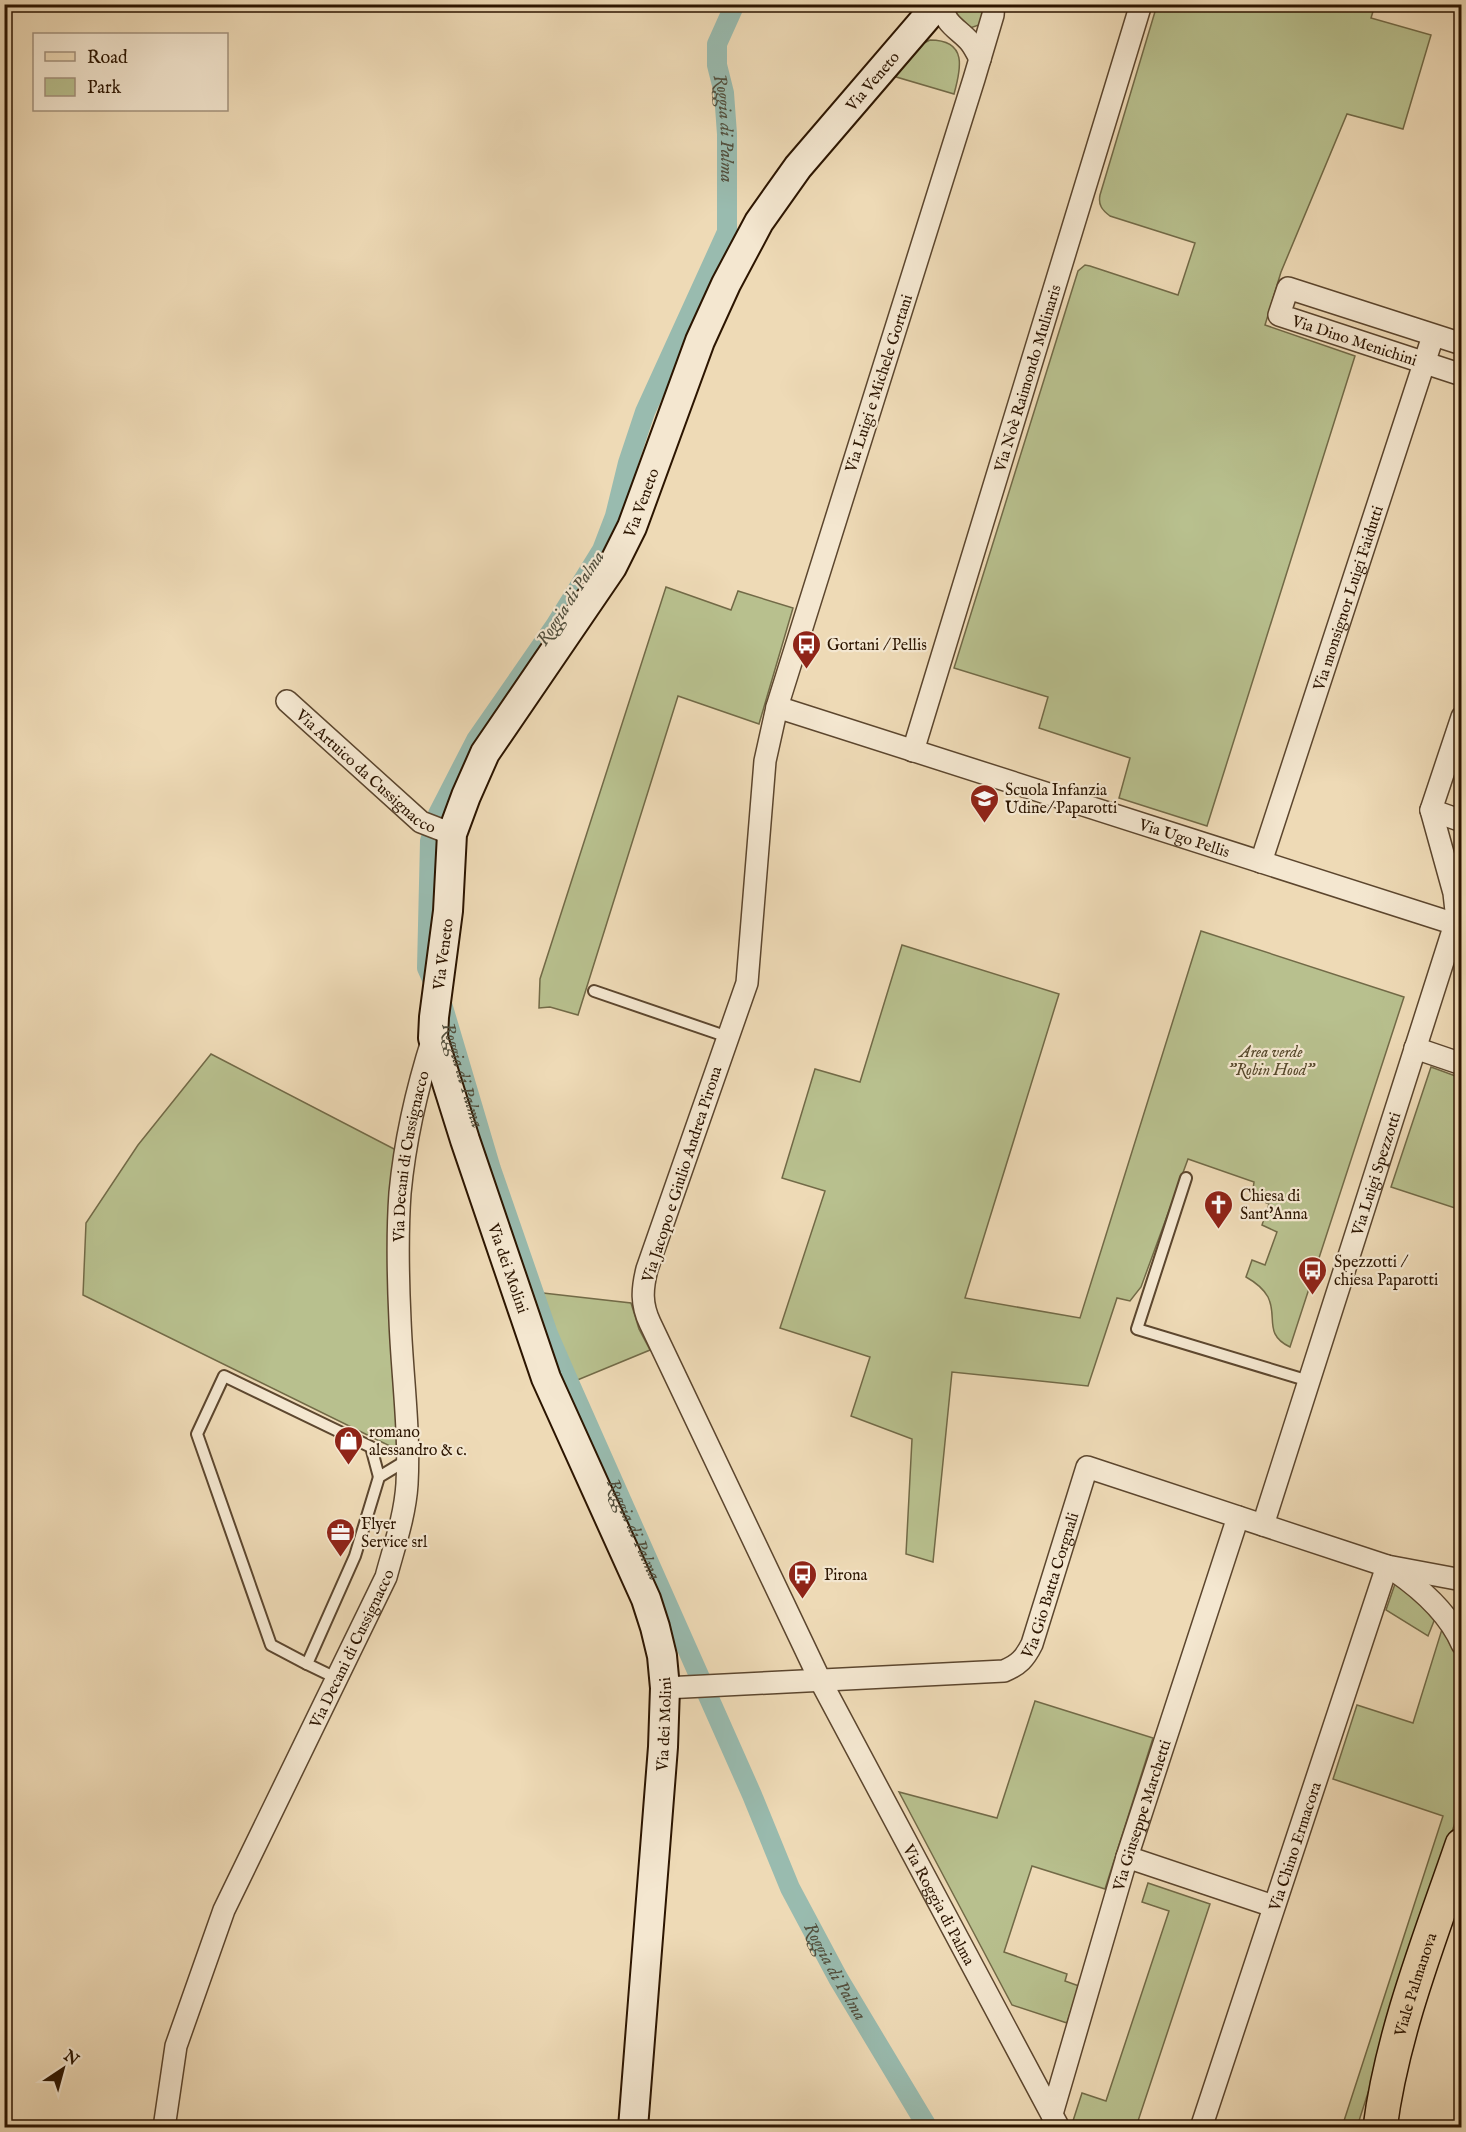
<svg xmlns="http://www.w3.org/2000/svg" width="1466" height="2132" font-family="'IM FELL English',serif">
<style>
.green{fill:#b8c08e;stroke:#726a47;stroke-width:1.5}
.lines{fill:none;stroke-linecap:round;stroke-linejoin:round}
.canal{stroke:#99bbaf;stroke-width:20}
.lane-casing{stroke:#5c462e;stroke-width:14}
.street-casing{stroke:#5c462e;stroke-width:24}
.secondary-casing{stroke:#2c1500;stroke-width:32}
.primary-casing{stroke:#2c1500;stroke-width:36}
.lane{stroke:#f4e7d0;stroke-width:10}
.street{stroke:#f4e7d0;stroke-width:21}
.secondary{stroke:#f4e7d0;stroke-width:28}
.primary{stroke:#eedab6;stroke-width:33}
.labels{text-anchor:middle;stroke-width:4.5;stroke-linejoin:round;paint-order:stroke}
.street-label{font-size:16px;fill:#2c1500;stroke:#f4e7d0}
.poi-label{font-size:16px;fill:#2c1500;stroke:#f4e7d0;text-anchor:start}
.park-label{font-size:16px;font-style:italic;fill:#56482b;stroke:#f4e7d0}
.water-label{font-size:18px;font-style:italic;fill:#524f3d;stroke:#f4e7d0}
</style>
<rect width="100%" height="100%" fill="#eedab6"/>
<filter id="stains"><feTurbulence type="fractalNoise" baseFrequency=".00333" numOctaves="4"/><feColorMatrix values="0 0 0 0 .2 0 0 0 0 .09 0 0 0 0 .02 0 0 0 .5 -.17"/></filter>
<radialGradient id="worn" r=".72"><stop offset=".6" stop-color="#630" stop-opacity="0"/><stop offset="1" stop-color="#630" stop-opacity=".3"/></radialGradient>
<!-- green -->
<g class="green">
<polygon points="948,4 988,5 979,25 970,28 963,27"/>
<path d="M 1157,5 L 1375,5 L 1371,18 L 1431,35 L 1403,129 L 1347,114 L 1281,272 L 1265,325 L 1355,356 L 1207,826 L 1119,798 L 1130,758 L 1039,728 L 1048,697 L 954,668 L 1078,271 L 1085,265 L 1090,266 L 1178,295 L 1195,243 L 1110,216 C 1102,210 1098,205 1100,195 Z"/>
<path d="M 930,40 C 968,40 961,69 954,94 L 893,76 L 922,44 Z"/>
<polygon points="666,587 731,610 738,591 793,608 759,724 678,696 578,1015 550,1007 539,1008 540,979"/>
<path d="M 1201,931 L 1404,997 L 1290,1347 C 1263,1334 1278,1317 1268,1297 C 1263,1288 1255,1282 1246,1277 L 1252,1260 L 1265,1265 L 1277,1232 L 1262,1225 L 1269,1204 L 1252,1196 L 1254,1182 L 1188,1159 L 1141,1287 L 1130,1301 L 1117,1298 L 1088,1386 L 952,1372 L 933,1562 L 906,1554 L 912,1439 L 851,1416 L 870,1357 L 780,1328 L 825,1191 L 782,1178 L 815,1069 L 860,1082 L 902,945 L 1059,994 L 965,1298 L 1080,1318 Z"/>
<polygon points="211,1054 398,1151 404,1453 83,1295 86,1223 138,1145"/>
<polygon points="1431,1067 1461,1078 1461,1210 1391,1187"/>
<polygon points="543,1293 631,1303 639,1329 650,1350 575,1381 559,1343"/>
<polygon points="1396,1581 1436,1616 1428,1636 1386,1610"/>
<polygon points="1443,1626 1461,1666 1461,1804 1357,2127 1342,2127 1443,1816 1333,1779 1357,1705 1413,1723"/>
<polygon points="1035,1701 1153,1738 1105,1889 1032,1866 1004,1952 1067,1974 1065,1981 1079,1986 1067,2023 1012,2005 899,1792 997,1818"/>
<polygon points="1148,1883 1210,1904 1136,2127 1074,2127 1072,2124 1082,2093 1106,2101 1169,1911 1142,1902"/>
</g>
<g class="lines">
<!-- canal -->
<path class="canal" id="s1" d="M 735,4 L 717,44 L 717,65 L 724,93 L 727,134 L 727,232 L 645,412 L 628,463 L 615,516 L 602,550 L 555,626 L 476,740 L 438,814 L 430,841 L 427,968 L 440,997 L 491,1169 L 548,1334 L 568,1380 L 752,1795 L 790,1888 L 838,1978 L 928,2128"/>
<defs>
<g id="lane">
<polyline points="594,991 728,1037"/>
<polyline points="1186,1178 1137,1329 1309,1381"/>
<polyline points="307,1664 271,1645 197,1434 224,1376 371,1447 379,1477"/>
<polyline points="336,1678 307,1664 355,1556 379,1477 407,1460"/>
</g>
<g id="street">
<path d="M 943,4 C 943,24 959,29 970,42 C 974,47 977,53 980,59"/>
<path id="s2" d="M 994,4 L 993,15 L 974,79 L 777,707 L 765,761 L 747,983 L 647,1269 C 642,1289 641,1304 650,1323 L 820,1680 L 1059,2128"/>
<path id="s3" d="M 1462,344 L 1288,288 L 1279,315 L 1462,375"/>
<path id="s4" d="M 287,701 L 421,822 L 452,834"/>
<path id="s5" d="M 777,707 L 1455,924"/>
<path id="s6" d="M 913,751 L 1141,4"/>
<polyline points="1431,810 1462,821"/>
<path id="s7" d="M 1261,862 L 1433,336"/>
<polyline points="1415,1048 1462,1064"/>
<path id="s8" d="M 1263,1525 L 1455,924 L 1456,911 L 1454,893 L 1431,810 L 1462,717"/>
<path d="M 1395,1571 C 1421,1589 1449,1614 1462,1644"/>
<path id="s9" d="M 665,1688 L 1004,1671 C 1019,1665 1025,1658 1032,1644 L 1087,1467 L 1387,1566 L 1462,1580"/>
<polyline points="1127,1857 1273,1906"/>
<path id="s10" d="M 1052,2114 L 1127,1857 L 1238,1517"/>
<path id="s11" d="M 164,2128 L 176,2046 L 224,1910 L 386,1577 C 394,1547 405,1516 407,1484 C 410,1430 402,1374 400,1320 C 398,1278 397,1235 400,1193 C 405,1140 417,1088 433,1038"/>
<path id="s12" d="M 1201,2128 L 1387,1566"/>
</g>
<g id="secondary">
<path id="s13" d="M 633,2128 L 663,1747 L 665,1688 L 662,1656 L 655,1627 L 646,1599 L 546,1378 L 465,1140 L 433,1038 L 434,1017 L 448,911 L 452,834 L 466,796 L 485,753 L 612,567 L 632,527 L 700,341 L 726,284 L 759,222 L 798,167 L 938,4"/>
</g>
<g id="primary">
<path id="s14" d="M 1380,2128 C 1392,2033 1431,1935 1462,1845"/>
</g>
</defs>
<!-- lane casing -->
<use href="#lane" class="lane-casing"/>
<!-- street casing -->
<use href="#street" class="street-casing"/>
<!-- secondary casing -->
<use href="#secondary" class="secondary-casing"/>
<!-- primary casing -->
<use href="#primary" class="primary-casing"/>
<!-- lane -->
<use href="#lane" class="lane"/>
<!-- street -->
<use href="#street" class="street"/>
<!-- secondary -->
<use href="#secondary" class="secondary"/>
<!-- primary -->
<use href="#primary" class="primary"/>
</g>
<!-- icons -->
<defs>
<symbol id="bus-pin" viewBox="-11 -11 22 30"><path d="M0 17L-7.5 6A9.5 9.5 0 1 1 7.5 6Z" fill="#8f2418" stroke="#f4e7d0"/><path d="M-5-6H5V4H4V6H2V4H-2V6H-4V4H-5ZM-3.5-4V0h7V-4ZM-3.5 1.2v1.5H-2V1.2ZM2 1.2v1.5H3.5V1.2Z" fill="#fff"/></symbol>
<symbol id="school-pin" viewBox="-11 -11 22 30"><path d="M0 17L-7.5 6A9.5 9.5 0 1 1 7.5 6Z" fill="#8f2418" stroke="#f4e7d0"/><path d="M0-5L7-2L0 1L-7-2ZM-4 1L0 2.5L4 1V4Q0 6-4 4Z" fill="#fff"/></symbol>
<symbol id="church-pin" viewBox="-11 -11 22 30"><path d="M0 17L-7.5 6A9.5 9.5 0 1 1 7.5 6Z" fill="#8f2418" stroke="#f4e7d0"/><path d="M-1.2-6h2.4v3.5h3.3v2.4h-3.3V6h-2.4V-.1h-3.3v-2.4h3.3Z" fill="#fff"/></symbol>
<symbol id="shop-pin" viewBox="-11 -11 22 30"><path d="M0 17L-7.5 6A9.5 9.5 0 1 1 7.5 6Z" fill="#8f2418" stroke="#f4e7d0"/><path d="M-5-2.5h2.3a2.7 3.5 0 0 1 5.4 0H5L5.5 6h-11ZM-1.5-2.5h3a1.5 2.3 0 0 0-3 0Z" fill="#fff"/></symbol>
<symbol id="office-pin" viewBox="-11 -11 22 30"><path d="M0 17L-7.5 6A9.5 9.5 0 1 1 7.5 6Z" fill="#8f2418" stroke="#f4e7d0"/><path d="M-6-3h4V-5.5h4V-3h4V5H-6ZM-1-4.5V-3h2v-1.5ZM-6 0V1H6V0Z" fill="#fff"/></symbol>
</defs>
<g fill-rule="evenodd">
<use href="#bus-pin" x="790" y="628" width="33" height="45"/>
<use href="#school-pin" x="968" y="782" width="33" height="45"/>
<use href="#church-pin" x="1202" y="1188" width="33" height="45"/>
<use href="#bus-pin" x="1296" y="1254" width="33" height="45"/>
<use href="#shop-pin" x="332" y="1424" width="33" height="45"/>
<use href="#office-pin" x="324" y="1516" width="33" height="45"/>
<use href="#bus-pin" x="786" y="1558" width="33" height="45"/>
</g>
<g class="labels">
<!-- street labels -->
<g class="street-label">
<text dy="6" stroke="none"><textPath href="#s13" startOffset="2208">Via Veneto</textPath></text>
<text dy="6" stroke="none"><textPath href="#s3" startOffset="291">Via Dino Menichini</textPath></text>
<text dy="6" stroke="none"><textPath href="#s6" startOffset="390">Via Noè Raimondo Mulinaris</textPath></text>
<text transform="translate(878 383) rotate(-72)" y="6">Via Luigi e Michele Gortani</text>
<text dy="6" stroke="none"><textPath href="#s13" startOffset="1722">Via Veneto</textPath></text>
<text dy="6" stroke="none"><textPath href="#s7" startOffset="278">Via monsignor Luigi Faidutti</textPath></text>
<text dy="6" stroke="none"><textPath href="#s4" startOffset="106">Via Artuico da Cussignacco</textPath></text>
<text dy="6" stroke="none"><textPath href="#s5" startOffset="428">Via Ugo Pellis</textPath></text>
<text dy="6" stroke="none"><textPath href="#s13" startOffset="1218">Via Veneto</textPath></text>
<text dy="6" stroke="none"><textPath href="#s11" startOffset="1022">Via Decani di Cussignacco</textPath></text>
<text dy="6" stroke="none"><textPath href="#s8" startOffset="369">Via Luigi Spezzotti</textPath></text>
<text transform="translate(681 1174) rotate(-72)" y="6">Via Jacopo e Giulio Andrea Pirona</text>
<text transform="translate(509 1268) rotate(71)" y="6">Via dei Molini</text>
<text dy="6" stroke="none"><textPath href="#s9" startOffset="441">Via Gio Batta Corgnali</textPath></text>
<text dy="6" stroke="none"><textPath href="#s11" startOffset="518">Via Decani di Cussignacco</textPath></text>
<text dy="6" stroke="none"><textPath href="#s13" startOffset="405">Via dei Molini</textPath></text>
<text dy="6" stroke="none"><textPath href="#s10" startOffset="312">Via Giuseppe Marchetti</textPath></text>
<text dy="6" stroke="none"><textPath href="#s12" startOffset="297">Via Chino Ermacora</textPath></text>
<text dy="6" stroke="none"><textPath href="#s2" startOffset="2022">Via Roggia di Palma</textPath></text>
<text dy="6" stroke="none"><textPath href="#s14" startOffset="148">Viale Palmanova</textPath></text>
</g>
<!-- poi labels -->
<g class="poi-label">
<text x="827" y="650">Gortani / Pellis</text>
<text x="1005" y="795">Scuola Infanzia<tspan x="1005" dy="18">Udine/ Paparotti</tspan></text>
<text x="1240" y="1201">Chiesa di<tspan x="1240" dy="18">Sant'Anna</tspan></text>
<text x="1334" y="1267">Spezzotti /<tspan x="1334" dy="18">chiesa Paparotti</tspan></text>
<text x="369" y="1437">romano<tspan x="369" dy="18">alessandro &amp; c.</tspan></text>
<text x="361" y="1529">Flyer<tspan x="361" dy="18">Service srl</tspan></text>
<text x="824" y="1580">Pirona</text>
</g>
<!-- park labels -->
<g class="park-label">
<text x="1271" y="1057">Area verde<tspan x="1271" dy="18">"Robin Hood"</tspan></text>
</g>
<!-- water labels -->
<g class="water-label">
<text dy="6" stroke="none"><textPath href="#s1" startOffset="129">Roggia di Palma</textPath></text>
<text transform="translate(570 598) rotate(-57)" y="6">Roggia di Palma</text>
<text dy="6" stroke="none"><textPath href="#s1" startOffset="1155">Roggia di Palma</textPath></text>
<text dy="6" stroke="none"><textPath href="#s1" startOffset="1641">Roggia di Palma</textPath></text>
<text dy="6" stroke="none"><textPath href="#s1" startOffset="2127">Roggia di Palma</textPath></text>
</g>
</g>
<!-- margin -->
<rect width="1466" height="2132" fill="none" stroke="#eedab6" stroke-width="24"/>
<rect x="6" y="6" width="1454" height="2120" fill="none" stroke="#2c1500" stroke-width="3"/>
<rect x="12" y="12" width="1442" height="2108" fill="none" stroke="#2c1500" stroke-width="1.5"/>
<!-- legend -->
<rect x="33" y="33" width="195" height="78" fill="#f4e7d0" stroke="#a4937d" stroke-width="1.5"/>
<rect x="45" y="52" width="30" height="9" fill="#eedab6" stroke="#a4937d" stroke-width="1.5"/>
<text x="87" y="63" font-size="18" fill="#2c1500">Road</text>
<rect x="45" y="78" width="30" height="18" fill="#b8c08e" stroke="#a4937d" stroke-width="1.5"/>
<text x="87" y="93" font-size="18" fill="#2c1500">Park</text>
<!-- north arrow -->
<g transform="translate(63 2069) rotate(36)" stroke="#f4e7d0" stroke-width="4.5" paint-order="stroke">
<path d="M0-4.5L10 22L0 15L-10 22Z" fill="#2c1500"/>
<text y="-9" font-size="16" font-weight="bold" text-anchor="middle" fill="#2c1500">N</text>
</g>
<rect width="100%" height="100%" filter="url(#stains)"/>
<rect width="100%" height="100%" fill="url(#worn)"/>
</svg>
